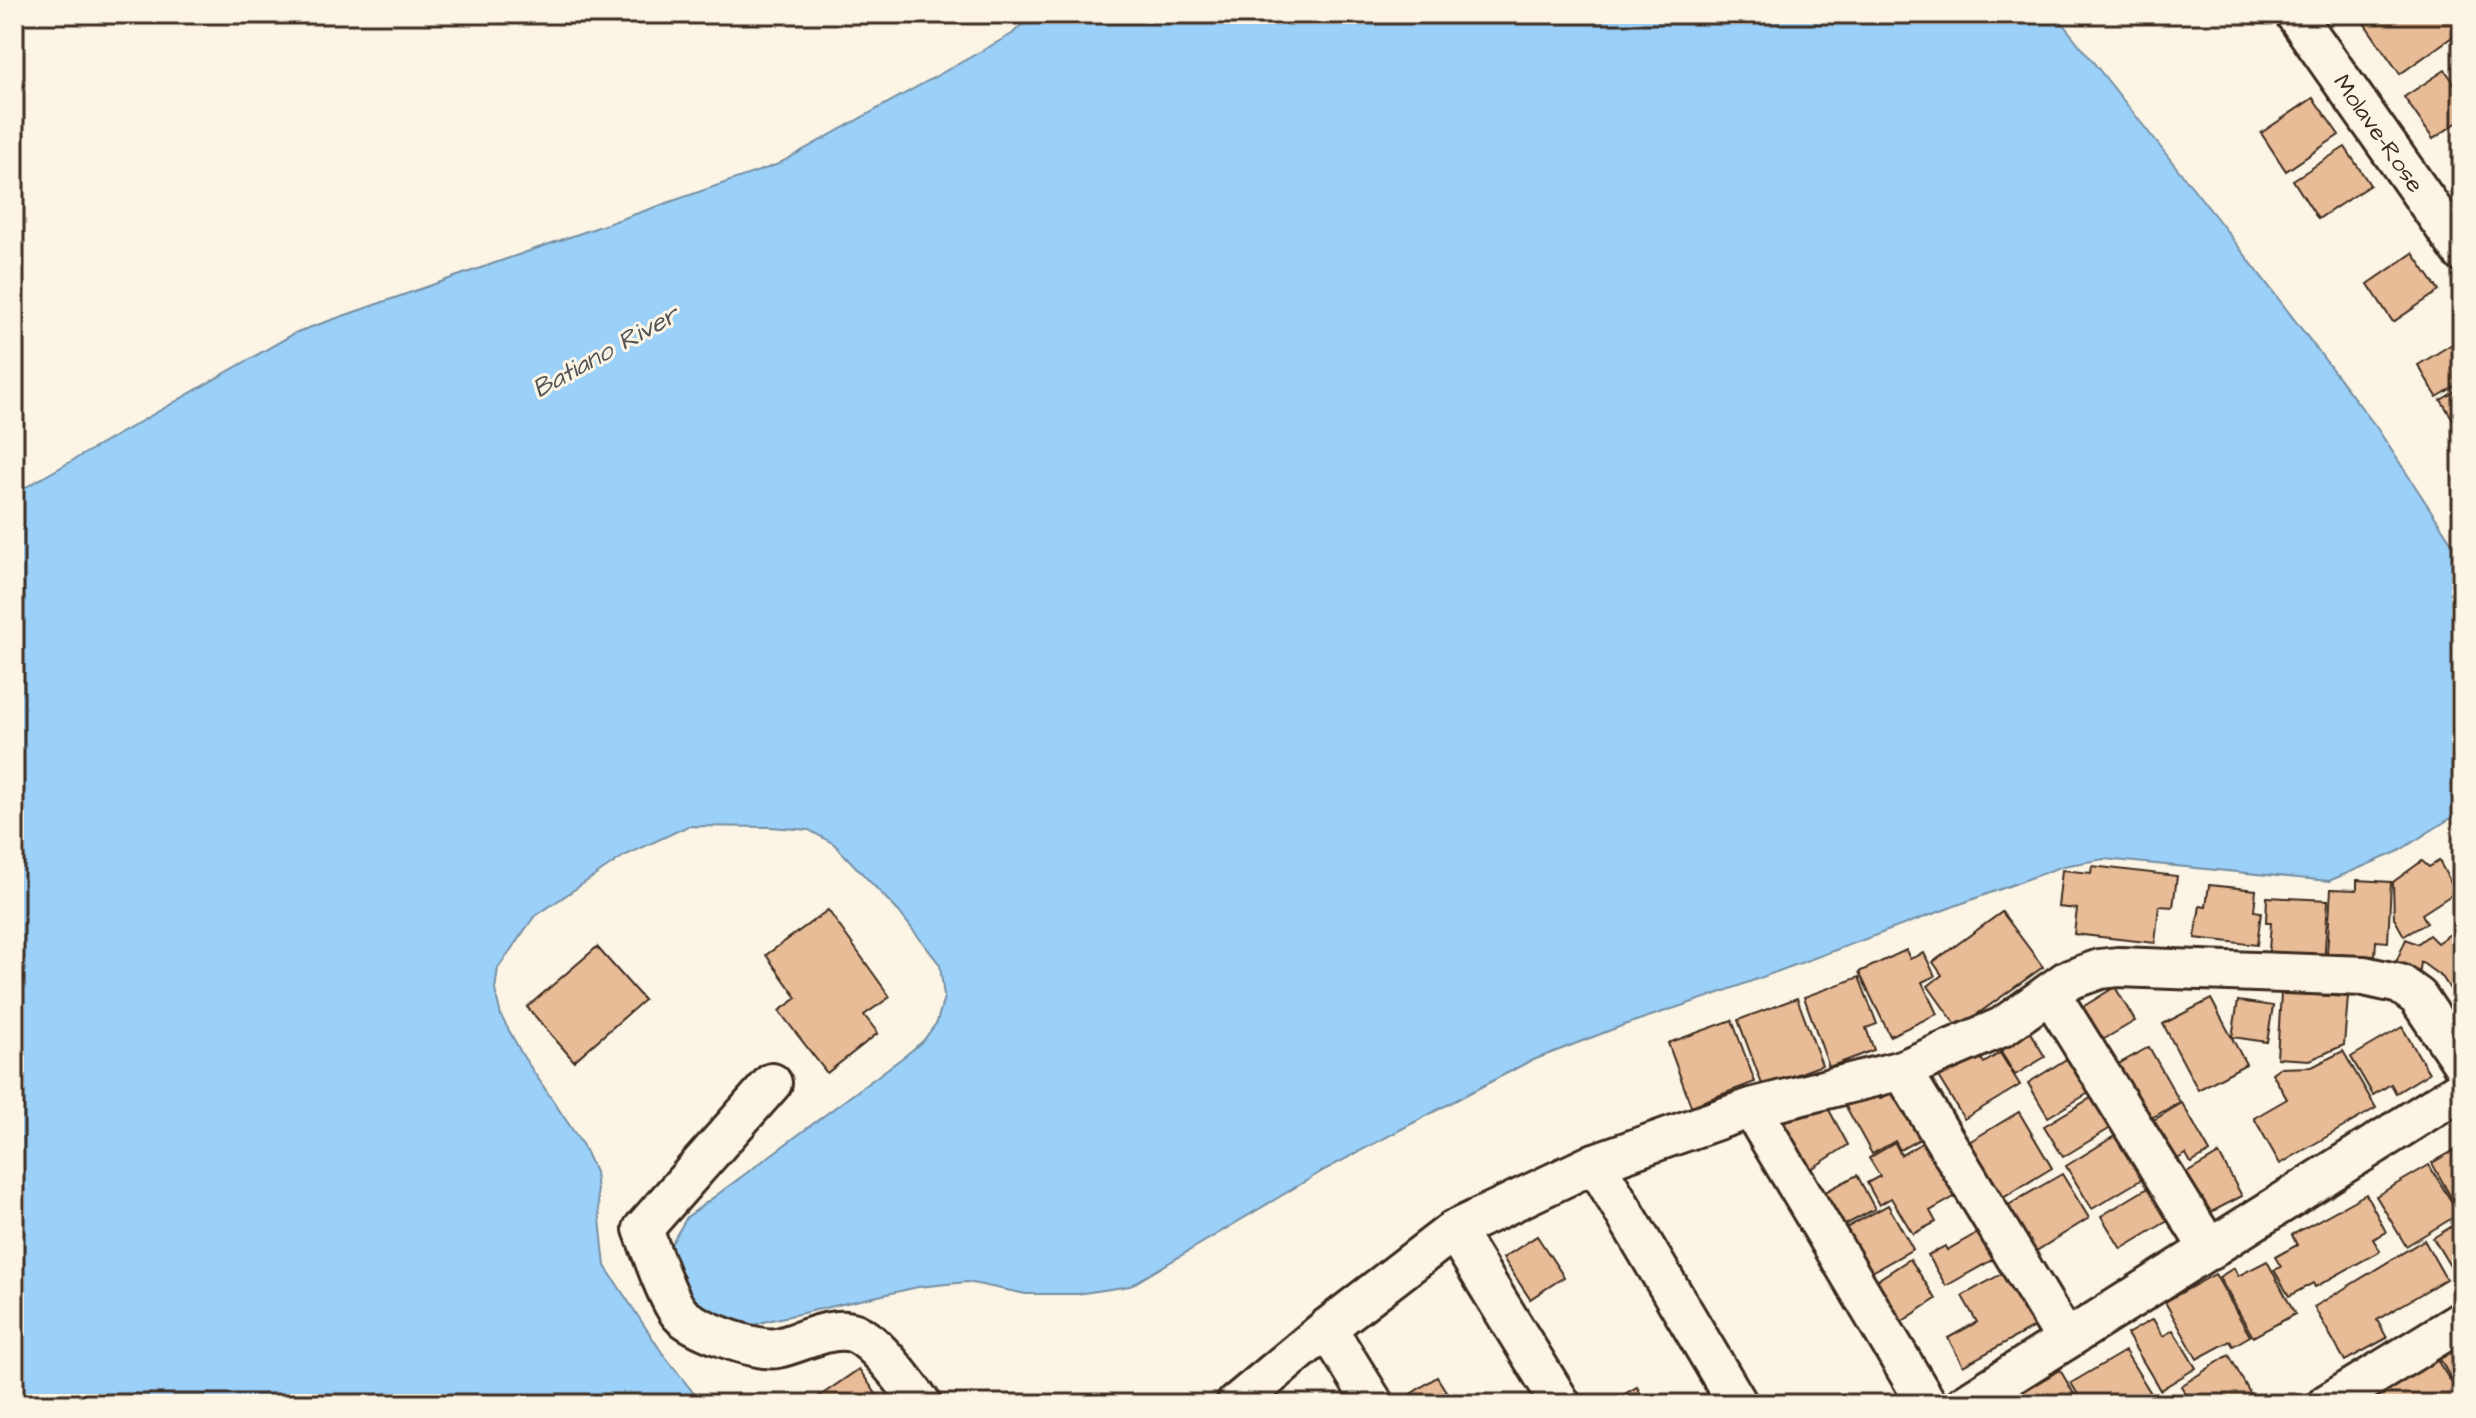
<svg xmlns="http://www.w3.org/2000/svg" width="2476" height="1418" font-family="'Architects Daughter',sans-serif">
<style>
.water{fill:#9bd0f9;stroke:#758ea1;stroke-width:2}
.building{fill:#e9bc98;stroke:#3b2a1e;stroke-width:2}
.lines{fill:none;stroke-linecap:round;stroke-linejoin:round}
.minor-casing{stroke:#3b2a1e;stroke-width:44}
.minor{stroke:#fcf5e5;stroke-width:38}
.labels{text-anchor:middle;stroke-width:6;stroke-linejoin:round;paint-order:stroke}
.street-label{font-size:24px;fill:#3b2a1e;stroke:#fcf5e5}
.water-label{font-size:26px;font-style:italic;fill:#535455;stroke:#fcf5e5}
</style>
<rect width="100%" height="100%" fill="#fcf5e5"/>
<filter id="ink" filterUnits="userSpaceOnUse"><feTurbulence type="fractalNoise" baseFrequency=".0125" numOctaves="2"/><feDisplacementMap in="SourceGraphic" scale="16" xChannelSelector="R" yChannelSelector="G"/><feConvolveMatrix kernelMatrix="1 2 1 2 8 2 1 2 1" color-interpolation-filters="sRGB"/></filter>
<g filter="url(#ink)">
<!-- water -->
<polygon class="water" points="1033,14 2055,14 2219,221 2377,428 2462,558 2462,811 2397,852 2329,881 2104,859 2063,866 1714,995 1624,1025 1528,1062 1326,1169 1130,1286 1077,1294 1026,1294 967,1282 918,1287 767,1321 731,1332 690,1311 673,1274 670,1246 687,1217 906,1055 923,1041 937,1022 944,997 940,965 899,912 834,844 809,830 770,827 688,826 624,856 534,917 498,968 495,990 501,1016 523,1056 582,1144 595,1172 605,1266 661,1351 702,1404 14,1404 14,494 297,332 776,165 1012,34"/>
<!-- building -->
<g class="building">
<polygon points="2377,14 2462,14 2462,30 2400,74 2364,23"/>
<polygon points="2445,70 2462,94 2462,119 2433,139 2404,97"/>
<polygon points="2313,98 2339,135 2286,171 2261,133"/>
<polygon points="2345,147 2370,185 2318,219 2293,180"/>
<polygon points="2413,253 2439,291 2393,322 2368,284"/>
<polygon points="2462,338 2462,382 2437,397 2418,365"/>
<polygon points="2462,387 2462,434 2441,400"/>
<polygon points="2422,861 2429,867 2439,861 2456,892 2422,914 2427,923 2404,936 2394,918 2393,882"/>
<polygon points="2092,866 2177,876 2173,907 2159,906 2155,943 2074,934 2077,909 2058,907 2062,870 2091,873"/>
<polygon points="2357,880 2391,882 2388,942 2376,941 2375,956 2327,954 2331,889 2357,890"/>
<polygon points="2209,885 2256,890 2254,911 2261,912 2257,945 2195,938 2200,905 2206,906"/>
<polygon points="2267,897 2328,900 2324,966 2268,963 2271,923 2266,923"/>
<polygon points="828,910 890,997 864,1015 878,1033 827,1073 779,1011 797,998 766,955"/>
<polygon points="2002,912 2043,967 1958,1028 1928,986 1942,975 1933,962"/>
<polygon points="2462,926 2462,1008 2443,978 2421,962 2419,977 2393,969 2406,939 2417,944 2429,935 2437,943"/>
<polygon points="597,947 644,1000 574,1061 527,1007"/>
<polygon points="1906,950 1910,959 1924,953 1935,976 1922,982 1937,1014 1890,1036 1859,972"/>
<polygon points="1859,977 1877,1024 1866,1028 1874,1050 1829,1067 1804,997"/>
<polygon points="2115,987 2135,1021 2087,1049 2068,1016"/>
<polygon points="2281,993 2348,997 2344,1045 2310,1060 2277,1058"/>
<polygon points="1797,998 1822,1065 1763,1087 1738,1020"/>
<polygon points="2211,999 2246,1064 2198,1090 2163,1024"/>
<polygon points="2238,1001 2273,1006 2267,1042 2232,1037"/>
<polygon points="1732,1020 1755,1082 1691,1106 1668,1043"/>
<polygon points="2402,1027 2429,1073 2396,1093 2391,1084 2373,1095 2351,1057"/>
<polygon points="2028,1029 2045,1057 2015,1075 1998,1047"/>
<polygon points="2149,1047 2180,1102 2137,1126 2106,1071"/>
<polygon points="2343,1051 2376,1108 2280,1164 2254,1118 2287,1099 2272,1073 2279,1068 2312,1067"/>
<polygon points="1977,1052 1984,1063 2000,1053 2020,1085 1964,1119 1931,1065"/>
<polygon points="2073,1055 2094,1090 2048,1117 2028,1083"/>
<polygon points="1902,1087 1929,1134 1900,1150 1895,1141 1872,1154 1845,1105 1874,1089 1880,1099"/>
<polygon points="2096,1095 2114,1126 2063,1157 2044,1126"/>
<polygon points="1822,1097 1848,1145 1802,1175 1764,1126"/>
<polygon points="2182,1103 2210,1152 2191,1163 2186,1154 2165,1166 2142,1127"/>
<polygon points="2019,1112 2052,1168 1993,1204 1959,1148"/>
<polygon points="2118,1134 2144,1178 2092,1209 2066,1166"/>
<polygon points="1932,1137 1963,1192 1930,1211 1936,1222 1913,1234 1891,1198 1879,1205 1867,1183 1880,1176 1869,1158 1895,1143 1901,1155"/>
<polygon points="2462,1146 2462,1210 2459,1212 2432,1163"/>
<polygon points="2219,1154 2242,1196 2200,1218 2178,1178"/>
<polygon points="2429,1165 2459,1214 2406,1246 2376,1196"/>
<polygon points="2062,1174 2089,1218 2033,1253 2005,1207"/>
<polygon points="1857,1175 1875,1209 1830,1233 1812,1199"/>
<polygon points="2151,1186 2171,1219 2121,1249 2101,1216"/>
<polygon points="2366,1194 2386,1232 2373,1239 2380,1251 2315,1287 2313,1283 2289,1296 2274,1270 2281,1267 2275,1257 2297,1245 2292,1235"/>
<polygon points="1888,1205 1913,1249 1856,1281 1831,1236"/>
<polygon points="2462,1220 2462,1286 2433,1238"/>
<polygon points="1991,1225 2006,1252 1946,1286 1928,1255 1945,1246 1947,1250"/>
<polygon points="1537,1236 1564,1277 1530,1299 1503,1258"/>
<polygon points="2424,1240 2446,1279 2377,1320 2387,1338 2345,1361 2314,1307"/>
<polygon points="1910,1259 1936,1299 1889,1330 1862,1290"/>
<polygon points="2267,1261 2295,1314 2253,1337 2219,1277 2234,1268 2238,1276"/>
<polygon points="2012,1268 2043,1322 1963,1366 1948,1338 1977,1322 1962,1296"/>
<polygon points="2215,1274 2250,1336 2233,1346 2230,1341 2197,1359 2165,1302"/>
<polygon points="2153,1319 2163,1336 2173,1330 2196,1368 2160,1390 2127,1334"/>
<polygon points="2462,1340 2462,1398 2437,1354"/>
<polygon points="2125,1351 2155,1400 2148,1404 2084,1404 2071,1383"/>
<polygon points="2229,1355 2256,1404 2192,1404 2181,1386"/>
<polygon points="2437,1360 2462,1399 2462,1404 2378,1404 2374,1398"/>
<polygon points="859,1369 883,1404 816,1404 814,1400"/>
<polygon points="2060,1370 2080,1404 2025,1404 2019,1394"/>
<polygon points="1437,1377 1454,1404 1398,1404 1397,1403"/>
<polygon points="1637,1387 1646,1404 1607,1404"/>
</g>
<g class="lines">
<defs>
<g id="minor">
<polyline points="2295,14 2462,252"/>
<polyline points="2050,993 2210,1250"/>
<polyline points="1902,1070 2066,1340"/>
<path d="M 772,1083 L 643,1229 C 650,1248 668,1301 680,1314 C 693,1329 757,1352 777,1348 C 799,1344 832,1324 855,1333 C 879,1344 905,1383 922,1404"/>
<polyline points="1751,1108 1927,1404"/>
<polyline points="1595,1163 1738,1404"/>
<polyline points="1454,1230 1561,1404"/>
<polyline points="1327,1328 1374,1404"/>
<polyline points="1236,1404 1327,1328 1454,1230 1595,1163 1751,1108 1902,1070 2002,1027 2066,981 2100,969 2118,967 2364,976 2400,984 2418,997 2462,1063"/>
<polyline points="1965,1404 2462,1089"/>
<polyline points="2327,1404 2462,1321"/>
</g>
</defs>
<!-- minor casing -->
<use href="#minor" class="minor-casing"/>
<!-- minor -->
<use href="#minor" class="minor"/>
</g>
</g>
<g class="labels">
<!-- street labels -->
<g class="street-label">
<text transform="translate(2379 133) rotate(55)" y="8">Molave-Rose</text>
</g>
<!-- water labels -->
<g class="water-label">
<text transform="translate(605 351) rotate(-29)" y="9">Batiano River</text>
</g>
</g>
<!-- margin -->
<rect width="2476" height="1418" fill="none" stroke="#fcf5e5" stroke-width="48"/>
<rect x="24" y="24" width="2428" height="1370" fill="none" stroke="#3b2a1e" stroke-width="3" filter="url(#ink)"/>
</svg>
